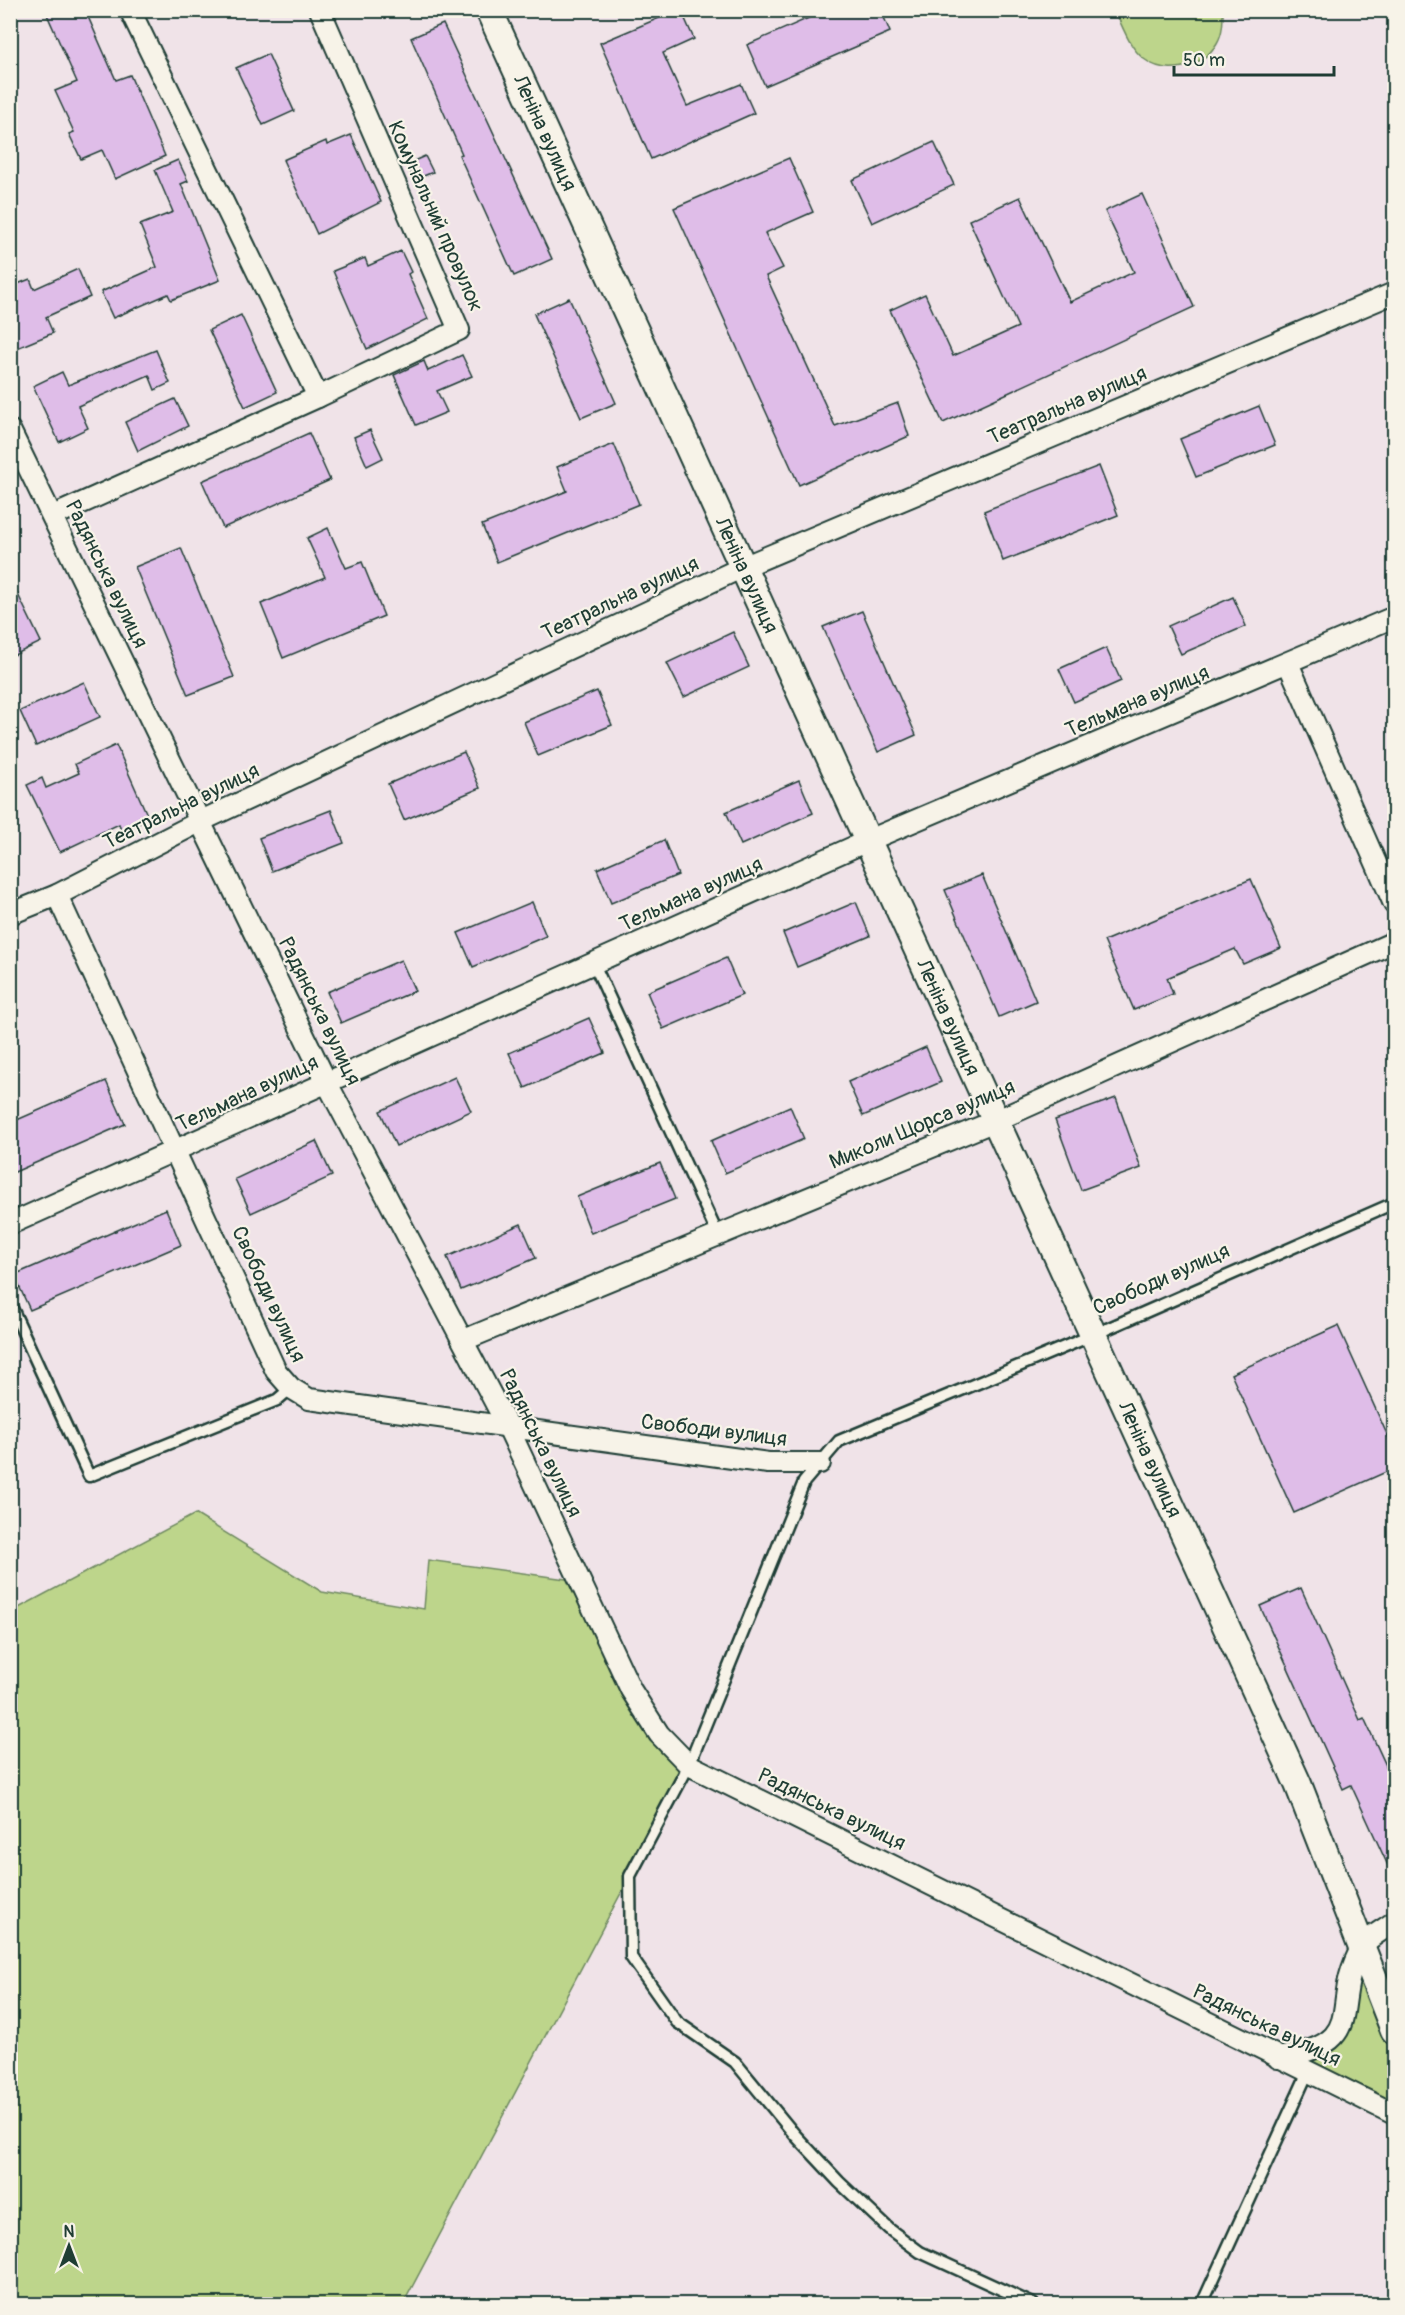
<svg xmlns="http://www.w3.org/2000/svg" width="1405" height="2315" font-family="Pangolin,sans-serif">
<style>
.green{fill:#bdd58b;stroke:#6e8960;stroke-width:1.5}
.building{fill:#dfbde8;stroke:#1f3d34;stroke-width:1.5}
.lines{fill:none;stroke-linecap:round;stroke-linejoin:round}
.service-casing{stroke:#1f3d34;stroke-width:15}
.minor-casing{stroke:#1f3d34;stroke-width:24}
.tertiary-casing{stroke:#1f3d34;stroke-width:30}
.service{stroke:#f7f3e8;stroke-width:10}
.minor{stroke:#f7f3e8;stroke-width:20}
.tertiary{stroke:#f7f3e8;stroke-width:26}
.labels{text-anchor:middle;stroke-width:4.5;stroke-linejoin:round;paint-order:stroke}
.street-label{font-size:21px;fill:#1f3d34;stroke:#f7f3e8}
</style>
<rect width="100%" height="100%" fill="#f0e3e8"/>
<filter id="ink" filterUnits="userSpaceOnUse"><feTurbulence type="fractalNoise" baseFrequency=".0167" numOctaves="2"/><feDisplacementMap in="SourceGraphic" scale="12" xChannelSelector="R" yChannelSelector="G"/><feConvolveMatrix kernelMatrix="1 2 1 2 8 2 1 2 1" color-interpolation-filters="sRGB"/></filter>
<g filter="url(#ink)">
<!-- green -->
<g class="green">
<path d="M 1115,11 L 1223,11 C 1223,21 1223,33 1217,43 C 1203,67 1167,77 1144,59 C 1129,47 1123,27 1115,11 Z"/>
<polygon points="195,1514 322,1592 424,1609 428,1560 580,1581 631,1690 689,1765 403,2304 11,2304 11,1612"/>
<polygon points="1363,1945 1394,2030 1394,2114 1278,2058 1331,2040"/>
</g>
<!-- building -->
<g class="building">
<polygon points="45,10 85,10 116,80 130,75 165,156 115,179 102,150 81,159 69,134 74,132 55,91 77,82"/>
<polygon points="678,10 681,10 694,39 663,53 687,106 741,84 754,113 651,159 600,43"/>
<polygon points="827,10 881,10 890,32 765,86 747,45"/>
<polygon points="443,24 552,259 514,276 459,155 462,154 411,38"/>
<polygon points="268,54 294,111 263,125 236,68"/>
<polygon points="351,135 381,202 317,234 283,160 326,141 327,145"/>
<polygon points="934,142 954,185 872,223 852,180"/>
<polygon points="425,156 433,172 414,180 407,164"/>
<polygon points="789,158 813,212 765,233 783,268 766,276 835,426 898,403 909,436 799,485 674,208"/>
<polygon points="178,160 188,181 181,184 220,280 171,300 168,294 113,318 101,292 157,267 140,225 173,212 155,170"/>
<polygon points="1142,194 1194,307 943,423 890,310 925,294 953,356 1018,327 969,220 1020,197 1070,302 1134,272 1105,211"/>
<polygon points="401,251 411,272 408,274 428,319 367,349 333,271 365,258 368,266"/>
<polygon points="78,269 90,297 46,317 53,333 17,348 10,333 10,287 30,279 34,289"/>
<polygon points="569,298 616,403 581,418 534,314"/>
<polygon points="241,315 277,392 245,407 209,330"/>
<polygon points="156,350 170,383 155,390 149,375 78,406 88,428 59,442 33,386 62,372 68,385"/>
<polygon points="462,355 472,376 437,391 447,412 416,425 394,375 424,361 428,371"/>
<polygon points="175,399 188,426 138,451 125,422"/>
<polygon points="1259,406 1275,445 1196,477 1180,439"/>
<polygon points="370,430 383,458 367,466 354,437"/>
<polygon points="309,433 330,480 223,528 202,481"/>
<polygon points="614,444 639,504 497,562 482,525 567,491 557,467"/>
<polygon points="1099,466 1118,515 1003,561 984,511"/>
<polygon points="328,528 346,568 362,562 384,616 283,658 261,604 325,577 307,538"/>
<polygon points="181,548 234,677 188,695 135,567"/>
<polygon points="10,578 41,642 10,657"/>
<polygon points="1233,597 1246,626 1181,654 1168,626"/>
<polygon points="862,611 916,735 878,752 823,627"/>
<polygon points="733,632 749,667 684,697 667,663"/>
<polygon points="1106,648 1121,681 1074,702 1059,669"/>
<polygon points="84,682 100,717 36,746 20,711"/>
<polygon points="597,691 612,725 538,756 524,722"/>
<polygon points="116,745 149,819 121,831 119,824 60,852 27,785 42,778 46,788 79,773 75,764"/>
<polygon points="464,752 480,788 404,820 388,784"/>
<polygon points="799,780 813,813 741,845 726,812"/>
<polygon points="331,810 344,843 272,871 259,838"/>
<polygon points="664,840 678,875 611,903 597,869"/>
<polygon points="982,875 1036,1001 999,1017 945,890"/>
<polygon points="1251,879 1281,948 1243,964 1235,949 1167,978 1173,994 1134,1010 1104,941"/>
<polygon points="532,902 546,936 473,967 458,933"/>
<polygon points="856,902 870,936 797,967 783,933"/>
<polygon points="726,958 742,995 663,1029 647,992"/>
<polygon points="401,960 415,991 341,1023 327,992"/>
<polygon points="589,1018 605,1053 525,1088 509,1053"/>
<polygon points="926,1047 941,1082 863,1116 848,1082"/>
<polygon points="455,1077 471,1111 396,1146 380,1111"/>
<polygon points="106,1081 125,1124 10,1174 10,1123"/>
<polygon points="1116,1098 1141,1168 1081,1190 1055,1120"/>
<polygon points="790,1106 804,1139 725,1173 711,1141"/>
<polygon points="316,1141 332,1176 251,1213 235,1179"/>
<polygon points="660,1163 675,1199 591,1233 577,1197"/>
<polygon points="166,1209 181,1245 30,1310 14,1275"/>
<polygon points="521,1224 536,1258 461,1290 447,1257"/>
<polygon points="1338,1326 1395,1452 1395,1468 1294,1513 1231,1374"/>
<polygon points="1301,1588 1360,1720 1364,1718 1395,1785 1395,1881 1351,1785 1343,1789 1260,1606"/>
</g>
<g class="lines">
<defs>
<g id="service">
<polyline points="594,964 718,1235"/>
<polyline points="10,1304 89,1476 277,1400 291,1388"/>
<polyline points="1033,2304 920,2252 889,2229 839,2182 795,2135 735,2062 677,2022 631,1957 630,1876 689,1765 804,1482 839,1441 1093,1335 1394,1203"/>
<polyline points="1202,2304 1308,2072"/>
</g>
<g id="minor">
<polyline points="130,10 318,397 459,330 320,10"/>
<polyline points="10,430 327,1083 508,1427 631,1690 659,1734 689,1765 1394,2114"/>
<polyline points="53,516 318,397"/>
<polyline points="1288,663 1394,904"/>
<polyline points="57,895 276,1371 291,1388 309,1399 768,1463 820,1463"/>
<polyline points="10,914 57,895 201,821 743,567 1394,293"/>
<polyline points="10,1224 867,841 1394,617"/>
<polyline points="464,1340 995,1121 1394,942"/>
<path d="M 1278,2058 C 1373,2042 1327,2007 1362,1947 C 1368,1937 1385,1929 1394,1922"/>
</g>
<g id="tertiary">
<path id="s1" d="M 489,10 L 1298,1784 L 1394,2030"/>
</g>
</defs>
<!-- service casing -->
<use href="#service" class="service-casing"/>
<!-- minor casing -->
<use href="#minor" class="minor-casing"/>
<!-- tertiary casing -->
<use href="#tertiary" class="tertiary-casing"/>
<!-- service -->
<use href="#service" class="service"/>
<!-- minor -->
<use href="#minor" class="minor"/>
<!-- tertiary -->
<use href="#tertiary" class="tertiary"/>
</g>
</g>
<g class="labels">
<!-- street labels -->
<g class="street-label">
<text dy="7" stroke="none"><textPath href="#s1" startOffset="135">Леніна вулиця</textPath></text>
<text transform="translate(436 216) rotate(66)" y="7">Комунальний провулок</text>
<text transform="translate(1067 405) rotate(-23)" y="7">Театральна вулиця</text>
<text transform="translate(107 574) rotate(64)" y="7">Радянська вулиця</text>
<text dy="7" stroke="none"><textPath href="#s1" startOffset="621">Леніна вулиця</textPath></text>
<text transform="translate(620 598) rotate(-25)" y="7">Театральна вулиця</text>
<text transform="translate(1137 701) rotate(-23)" y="7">Тельмана вулиця</text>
<text transform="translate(181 806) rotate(-26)" y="7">Театральна вулиця</text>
<text transform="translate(691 894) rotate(-24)" y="7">Тельмана вулиця</text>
<text transform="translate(320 1011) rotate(64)" y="7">Радянська вулиця</text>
<text dy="7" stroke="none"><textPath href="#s1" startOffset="1107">Леніна вулиця</textPath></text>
<text transform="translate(247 1093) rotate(-25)" y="7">Тельмана вулиця</text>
<text transform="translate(922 1124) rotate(-23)" y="7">Миколи Щорса вулиця</text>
<text transform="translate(1161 1279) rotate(-24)" y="7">Свободи вулиця</text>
<text transform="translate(269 1294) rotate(65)" y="7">Свободи вулиця</text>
<text transform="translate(714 1430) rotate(7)" y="7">Свободи вулиця</text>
<text transform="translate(541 1443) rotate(64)" y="7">Радянська вулиця</text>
<text dy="7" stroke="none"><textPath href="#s1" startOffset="1593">Леніна вулиця</textPath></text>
<text transform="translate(832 1809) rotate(26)" y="7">Радянська вулиця</text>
<text transform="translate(1267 2025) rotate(26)" y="7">Радянська вулиця</text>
</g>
</g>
<!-- margin -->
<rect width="1405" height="2315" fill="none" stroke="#f7f3e8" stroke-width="36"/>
<rect x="18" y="18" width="1369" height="2279" fill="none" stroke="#1f3d34" stroke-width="2" filter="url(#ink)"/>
<!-- north arrow -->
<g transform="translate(69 2246)" stroke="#f7f3e8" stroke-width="4.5" paint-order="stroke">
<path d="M0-4.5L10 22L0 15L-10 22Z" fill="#1f3d34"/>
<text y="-9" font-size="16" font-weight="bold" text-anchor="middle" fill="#1f3d34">N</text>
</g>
<!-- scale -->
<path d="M1174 66v9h160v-9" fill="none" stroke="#1f3d34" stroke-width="3"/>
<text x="1183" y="66" font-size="18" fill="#1f3d34" stroke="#f7f3e8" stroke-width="4.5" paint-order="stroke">50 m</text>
</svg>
